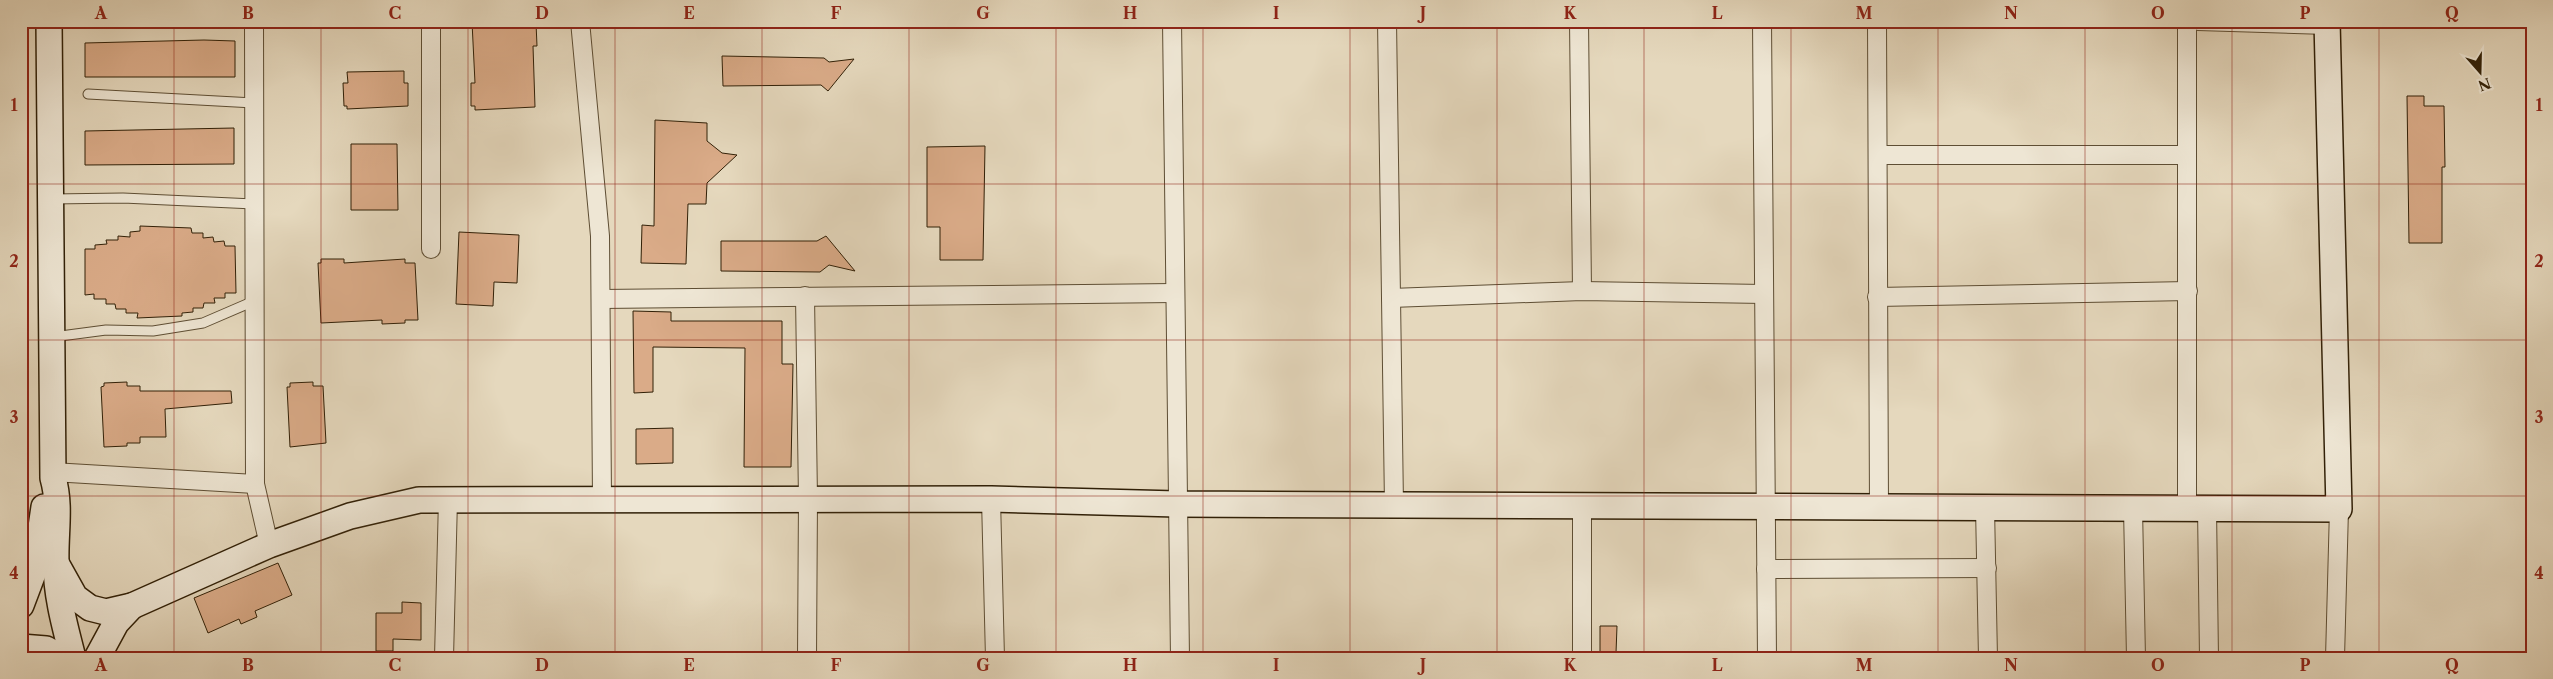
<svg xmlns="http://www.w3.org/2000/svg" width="2553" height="679" font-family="'Libre Caslon Text',serif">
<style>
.building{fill:#daab88;stroke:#312007}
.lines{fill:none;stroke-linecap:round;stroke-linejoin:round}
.lane-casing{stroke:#5e4e34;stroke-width:11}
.street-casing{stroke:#5e4e34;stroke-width:20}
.secondary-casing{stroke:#312007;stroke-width:28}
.lane{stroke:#eee6d4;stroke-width:9}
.street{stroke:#eee6d4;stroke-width:18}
.secondary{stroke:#eee6d4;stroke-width:25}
.grid{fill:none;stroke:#8f2418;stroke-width:1;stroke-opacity:0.55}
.neatline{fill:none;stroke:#8f2418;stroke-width:2}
.grid-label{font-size:16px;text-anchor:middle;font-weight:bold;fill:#8f2418}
</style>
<rect width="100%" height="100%" fill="#e5d8bd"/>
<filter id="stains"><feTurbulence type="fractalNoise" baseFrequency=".004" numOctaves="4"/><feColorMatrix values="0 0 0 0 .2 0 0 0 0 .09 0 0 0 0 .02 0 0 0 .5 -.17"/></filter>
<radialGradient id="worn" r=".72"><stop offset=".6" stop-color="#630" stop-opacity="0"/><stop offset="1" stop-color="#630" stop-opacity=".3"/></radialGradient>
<!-- building -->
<g class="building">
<polygon points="476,21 536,23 537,46 533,46 535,107 475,110 475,106 471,106 471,83 475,83 472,22"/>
<polygon points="204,40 235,41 235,77 85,77 85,43"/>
<polygon points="722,56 824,58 829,62 854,59 828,91 821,85 723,86"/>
<polygon points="404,71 404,83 408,83 408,106 347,109 347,106 344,106 343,83 348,83 347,72"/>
<polygon points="2407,96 2424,96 2424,106 2444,106 2445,167 2442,167 2442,243 2409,243"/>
<polygon points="655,120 707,123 707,141 722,153 737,155 707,183 706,204 688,204 686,264 641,263 642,225 654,226"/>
<polygon points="234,128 234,164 85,165 85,131"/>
<polygon points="351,144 397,144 398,210 351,210"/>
<polygon points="985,146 983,260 940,260 940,227 927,227 927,147"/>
<polygon points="140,226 191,228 192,233 203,233 203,238 213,237 214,242 224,241 225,246 235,246 236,293 225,293 225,298 214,298 215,303 204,303 203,308 193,308 193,312 182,313 182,316 137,318 138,313 126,313 126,309 116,309 115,304 106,304 106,299 94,299 94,294 85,295 85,249 95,249 95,245 107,244 106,240 118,240 118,236 130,237 130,232 140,231"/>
<polygon points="459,232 519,235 517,283 494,282 493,306 456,304"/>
<polygon points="826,236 855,271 829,265 820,272 721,271 721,241 817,241"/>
<polygon points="321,259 344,259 344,263 405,259 405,263 415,263 418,320 405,320 405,323 382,324 382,320 321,323 318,263 321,263"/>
<polygon points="633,311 671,312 671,321 782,321 782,364 793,364 791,467 744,467 745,348 653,347 653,392 634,393"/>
<polygon points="127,382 127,386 140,386 140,391 231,391 232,403 165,409 166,437 140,437 140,443 127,443 127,446 104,447 101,387 104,386 104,383"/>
<polygon points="313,382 313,386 323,386 326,443 290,447 287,387 290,387 290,383"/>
<polygon points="673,428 673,463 636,464 636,429"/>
<polygon points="278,563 292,595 255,611 257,617 241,624 239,619 208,633 194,598"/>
<polygon points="402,602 421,603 421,640 393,639 393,651 376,651 376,613 402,613"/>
<polygon points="1600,626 1617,626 1616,653 1600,653"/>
</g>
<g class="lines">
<defs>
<g id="lane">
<polyline points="88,94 254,103"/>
<polyline points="52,199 123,198 254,204"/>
<polyline points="53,337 106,330 153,331 203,323 254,301"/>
</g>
<g id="street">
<polyline points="254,21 255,484 269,545"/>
<polyline points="580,21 600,236 602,499"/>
<polyline points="1172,21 1180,658"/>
<polyline points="1387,21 1394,505"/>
<polyline points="1579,21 1582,291"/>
<polyline points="1762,21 1767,658"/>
<polyline points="1877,21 1879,507"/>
<polyline points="2187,21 2187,508"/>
<polyline points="2198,21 2327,25"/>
<polyline points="1879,155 2187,155"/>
<polyline points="431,249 431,21"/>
<polyline points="805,296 808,499 807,658"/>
<polyline points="1877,297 2188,291"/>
<polyline points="1391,298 1582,291 1764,294"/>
<polyline points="601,299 1174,293"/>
<polyline points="52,472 255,484"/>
<polyline points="991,499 995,658"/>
<polyline points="1985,507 1988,658"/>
<polyline points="2133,508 2136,658"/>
<polyline points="2207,508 2209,658"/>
<polyline points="1766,569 1987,568"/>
<polyline points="444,658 448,499"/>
<polyline points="1582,658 1582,506"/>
<polyline points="2335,658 2339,509"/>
</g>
<g id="secondary">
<path d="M 49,21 L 53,478 C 61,506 55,533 56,562 C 56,595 65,627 73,658"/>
<polyline points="56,563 75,597 90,608 106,612 132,606 269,545 350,516 419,500 991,499 1177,504 2339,509 2327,21"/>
<polyline points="21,605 35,568 44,507"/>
<polyline points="21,647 46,649 62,658"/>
<polyline points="97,658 116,623 132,606"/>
</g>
</defs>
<!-- lane casing -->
<use href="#lane" class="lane-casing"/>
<!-- street casing -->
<use href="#street" class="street-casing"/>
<!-- secondary casing -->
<use href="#secondary" class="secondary-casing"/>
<!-- lane -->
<use href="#lane" class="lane"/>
<!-- street -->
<use href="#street" class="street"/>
<!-- secondary -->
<use href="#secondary" class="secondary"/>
</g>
<!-- grid -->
<path class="grid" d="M 174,21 L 174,658M 321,21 L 321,658M 468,21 L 468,658M 615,21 L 615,658M 762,21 L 762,658M 909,21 L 909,658M 1056,21 L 1056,658M 1203,21 L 1203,658M 1350,21 L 1350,658M 1497,21 L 1497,658M 1644,21 L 1644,658M 1791,21 L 1791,658M 1938,21 L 1938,658M 2085,21 L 2085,658M 2232,21 L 2232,658M 2379,21 L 2379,658M 21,184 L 2532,184M 21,340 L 2532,340M 21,496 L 2532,496"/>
<!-- margin -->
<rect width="2553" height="679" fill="none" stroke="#e5d8bd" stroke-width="55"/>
<!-- north arrow -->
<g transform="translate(2480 72) rotate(160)" stroke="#eee6d4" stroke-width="4" paint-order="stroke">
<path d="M0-4L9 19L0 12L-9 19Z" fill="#312007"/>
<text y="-8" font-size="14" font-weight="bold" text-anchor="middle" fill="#312007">N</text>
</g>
<rect x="28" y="28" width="2498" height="624" class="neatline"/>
<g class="grid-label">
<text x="101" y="19">A</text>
<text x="248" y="19">B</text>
<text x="395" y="19">C</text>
<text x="542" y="19">D</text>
<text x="689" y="19">E</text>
<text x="836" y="19">F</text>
<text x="983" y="19">G</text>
<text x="1130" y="19">H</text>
<text x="1276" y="19">I</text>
<text x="1423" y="19">J</text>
<text x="1570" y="19">K</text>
<text x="1717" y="19">L</text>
<text x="1864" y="19">M</text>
<text x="2011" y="19">N</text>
<text x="2158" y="19">O</text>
<text x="2305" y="19">P</text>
<text x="2452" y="19">Q</text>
<text x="14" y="111">1</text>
<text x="2539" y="111">1</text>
<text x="14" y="267">2</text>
<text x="2539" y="267">2</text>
<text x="14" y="423">3</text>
<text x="2539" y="423">3</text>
<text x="14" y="579">4</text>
<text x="2539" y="579">4</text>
<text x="101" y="671">A</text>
<text x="248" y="671">B</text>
<text x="395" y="671">C</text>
<text x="542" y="671">D</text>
<text x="689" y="671">E</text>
<text x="836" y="671">F</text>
<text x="983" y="671">G</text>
<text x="1130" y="671">H</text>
<text x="1276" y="671">I</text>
<text x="1423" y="671">J</text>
<text x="1570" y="671">K</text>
<text x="1717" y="671">L</text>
<text x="1864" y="671">M</text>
<text x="2011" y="671">N</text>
<text x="2158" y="671">O</text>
<text x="2305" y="671">P</text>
<text x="2452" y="671">Q</text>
</g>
<rect width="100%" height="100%" filter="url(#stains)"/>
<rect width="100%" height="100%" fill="url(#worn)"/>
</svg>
